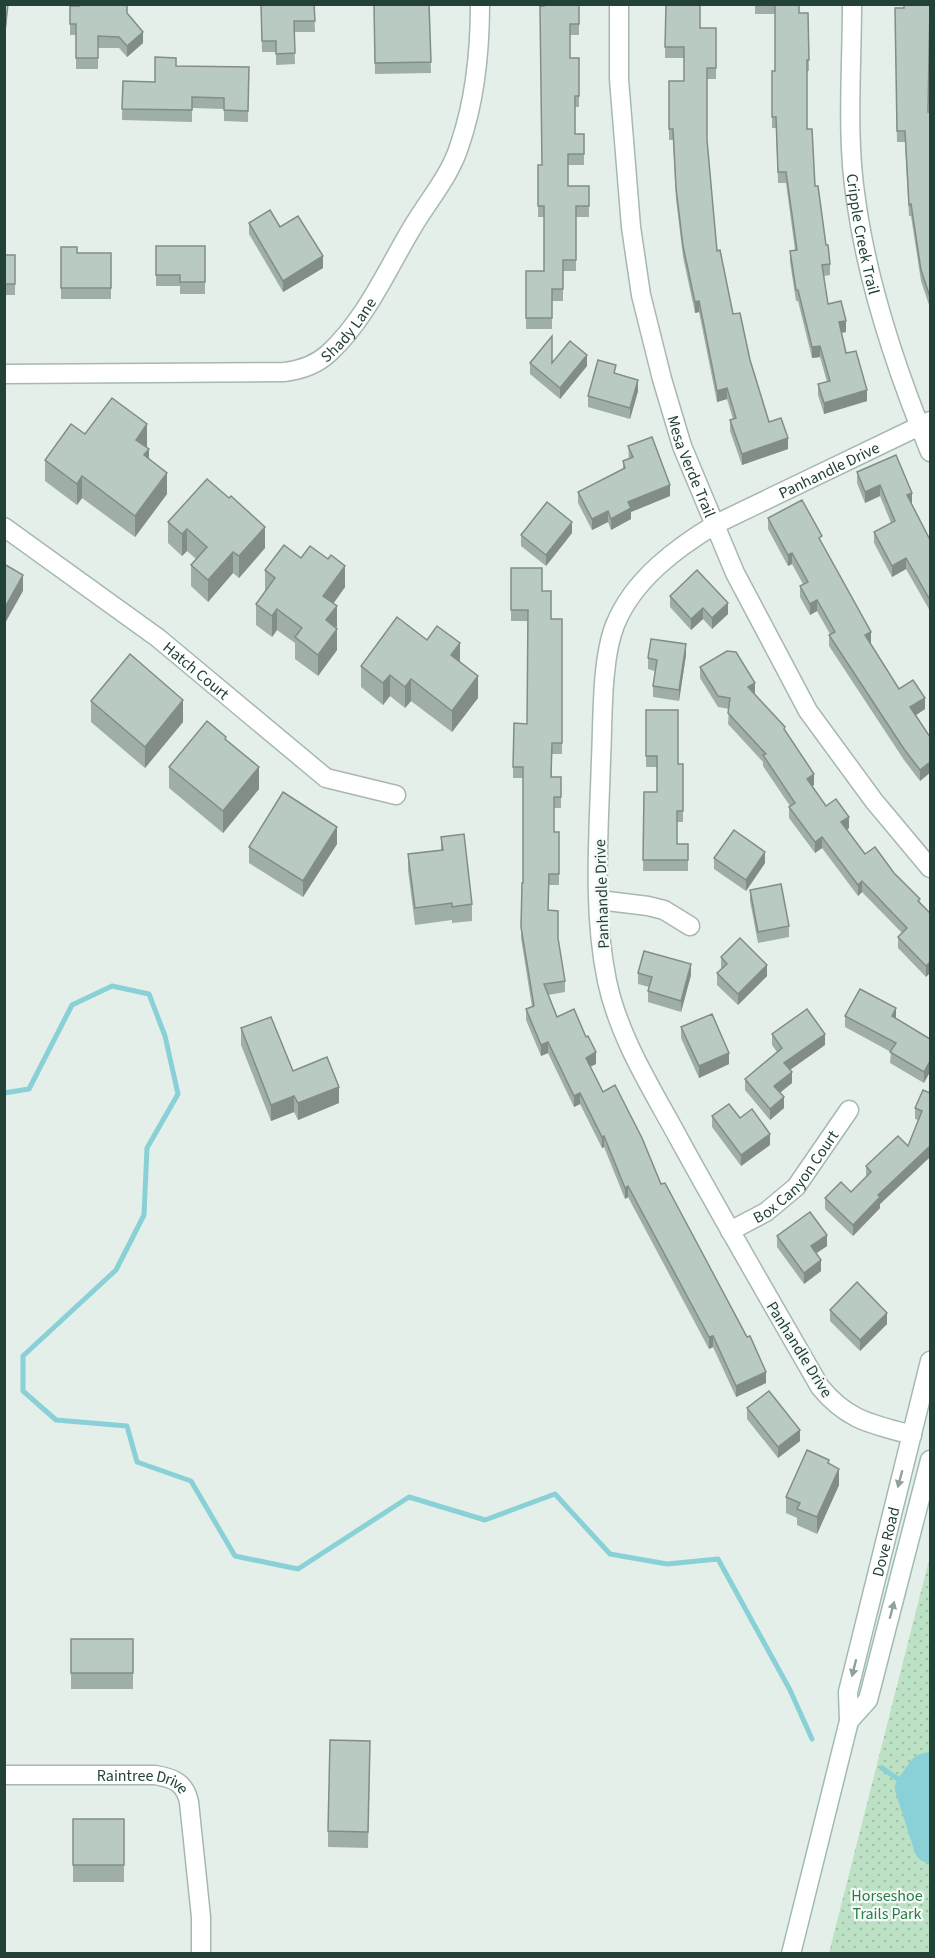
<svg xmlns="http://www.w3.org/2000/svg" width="935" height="1958" font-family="'Source Sans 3',sans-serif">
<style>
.park{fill:url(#park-dots)}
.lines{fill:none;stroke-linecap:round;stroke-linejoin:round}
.stream{stroke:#89d0d7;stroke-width:5}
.river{stroke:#89d0d7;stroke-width:32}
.street-casing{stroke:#a6b8b0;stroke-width:21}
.secondary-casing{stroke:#a1bbb1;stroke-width:21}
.street{stroke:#fff;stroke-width:18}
.secondary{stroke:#fff;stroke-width:18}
.wall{fill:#9faea7}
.shaded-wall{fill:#828d88}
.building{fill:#b9cac2;stroke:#828d88;stroke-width:1.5}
.oneway{fill:#90a09b}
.labels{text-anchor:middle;stroke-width:4.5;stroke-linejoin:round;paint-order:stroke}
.street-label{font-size:16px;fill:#224237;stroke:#f5faf8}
.park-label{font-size:16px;fill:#287c44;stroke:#f5faf8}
</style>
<defs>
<pattern id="park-dots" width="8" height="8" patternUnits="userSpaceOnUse" patternTransform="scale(1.5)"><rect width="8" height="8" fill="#bce1c4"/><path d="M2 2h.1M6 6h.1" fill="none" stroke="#a1c2a9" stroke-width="1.8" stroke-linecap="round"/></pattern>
</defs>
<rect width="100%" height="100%" fill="#e4efe9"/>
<!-- park -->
<polygon class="park" points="930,1556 930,1953 829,1953"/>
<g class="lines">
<!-- stream -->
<g class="stream">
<polyline points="4,1093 29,1089 72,1005 112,986 149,994 165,1036 178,1094 147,1148 144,1215 116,1270 23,1356 23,1391 56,1420 127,1426 137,1462 191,1481 235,1556 298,1569 409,1497 485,1520 555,1494 610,1554 667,1564 718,1559 790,1690 812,1739"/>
<polyline points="882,1768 911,1788"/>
</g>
<!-- river -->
<polyline class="river" points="930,1768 924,1770 911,1788 930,1847"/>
<defs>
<g id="street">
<path id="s1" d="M 619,4 L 619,79 L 631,227 L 641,295 L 662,379 L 682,446 L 735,573 L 808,711 L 874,801 L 930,868"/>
<path id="s2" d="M 852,4 C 852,68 846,137 856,200 C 868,287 897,372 930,452"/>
<path id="s3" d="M 4,374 L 284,372 C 302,370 316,365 329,353 C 367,318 388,267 415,223 C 431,197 451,174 460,144 C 475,100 480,52 480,4"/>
<path id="s4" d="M 4,527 L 158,638 L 326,778 L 396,795"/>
<polyline points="599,900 648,906 664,910 690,926"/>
<path id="s5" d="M 730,1231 L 766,1212 L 796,1187 L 849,1110"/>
<path id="s6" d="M 912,1435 C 872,1424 848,1421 820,1387 C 773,1305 725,1223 679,1139 C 652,1089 619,1038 607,981 C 592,909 599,833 601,759 C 603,721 601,660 615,625 C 633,580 676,548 716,524 L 930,421"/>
<path id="s7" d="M 4,1775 L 155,1775 C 174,1778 185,1783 189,1802 L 201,1917 L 201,1954"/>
</g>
<g id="secondary">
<polyline points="849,1721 868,1700 930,1460"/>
<path id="s8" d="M 791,1954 L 849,1721 L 848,1692 L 930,1361"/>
</g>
</defs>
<!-- street casing -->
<use href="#street" class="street-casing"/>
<!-- secondary casing -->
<use href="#secondary" class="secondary-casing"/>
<!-- street -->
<use href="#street" class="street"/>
<!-- secondary -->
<use href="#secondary" class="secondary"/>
</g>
<!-- wall -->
<g class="wall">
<polygon points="261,4 314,4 315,32 294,32 295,64 276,65 276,52 262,52"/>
<polygon points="374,4 429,4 431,73 375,74"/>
<polygon points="579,4 579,35 570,35 570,58 579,58 579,107 575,107 575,134 584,134 584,165 568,165 568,186 589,186 589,217 576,217 576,271 563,271 563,301 552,301 552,329 526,329 526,271 544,271 544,217 538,217 538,165 542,165 544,6"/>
<polygon points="666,4 700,28 716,28 716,79 707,79 707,140 717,251 733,314 750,360 769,422 788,449 742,465 730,431 730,420 733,419 727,399 717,402 699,312 695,313 683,257 676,199 673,140 669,140 669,81 684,81 684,58 665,58"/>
<polygon points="755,4 799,4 799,13 808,13 809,71 807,71 807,129 815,186 826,245 830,264 830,275 824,276 828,304 846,332 841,333 846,353 867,401 824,414 818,395 818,384 827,382 820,357 812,358 798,301 796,301 790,262 790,251 795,250 786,183 778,183 776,128 772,128 772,71 775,71 775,14 755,14"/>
<polygon points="904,4 930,4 928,112 930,112 930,308 921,281 911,216 909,216 905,142 897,142 895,8 904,8"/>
<polygon points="70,6 127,13 143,43 127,57 119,48 98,48 98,69 76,69 76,35 70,35"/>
<polygon points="176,66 249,67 248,122 224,121 224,109 192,108 192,122 122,120 123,81 155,82"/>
<polygon points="249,223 323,268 283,292 249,234"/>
<polygon points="156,246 205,246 205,294 180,294 180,286 156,286"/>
<polygon points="61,247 77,253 111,253 111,299 61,299"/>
<rect x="4" y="255" width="11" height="40"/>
<polygon points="530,363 552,363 587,366 560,399 530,374"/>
<polygon points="638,391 630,419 588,407 588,396"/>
<polygon points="85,434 147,446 146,447 149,459 167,494 135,537 82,498 77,505 45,481 45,460"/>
<polygon points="628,446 670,496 631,512 631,519 611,530 608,522 592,530 578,503 578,492 623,469 623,461 629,459"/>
<polygon points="857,472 912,504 930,540 930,611 906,569 892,577 874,543 874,532 891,523 880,496 865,503 857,483"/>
<polygon points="768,518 822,544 871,643 870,643 899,689 925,709 916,715 930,737 920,781 904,760 829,646 829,635 830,634 817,611 810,615 800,597 800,586 803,584 792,564 788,566 768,529"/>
<polygon points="168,522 265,548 239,578 233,573 208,602 191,586 191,565 196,559 187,551 182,556 168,543"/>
<polygon points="572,533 546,566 521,546 521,535"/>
<polygon points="301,558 345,587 333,604 336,628 337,650 318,676 295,659 295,643 277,630 272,637 256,625 256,604 265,591 265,570"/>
<polygon points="511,568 542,591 551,619 562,619 562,754 552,754 552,777 561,777 561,808 554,808 554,832 559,832 559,885 549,885 548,910 558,939 565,981 565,992 548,995 557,1017 596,1064 590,1066 603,1092 661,1184 766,1383 736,1397 713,1347 709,1349 628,1197 625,1199 604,1147 602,1148 580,1104 574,1107 548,1053 541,1056 526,1020 526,1009 532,1007 521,938 522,883 523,883 523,778 513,778 513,767 527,724 528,621 511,621"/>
<polygon points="670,596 728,614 712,629 703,619 691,630 670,607"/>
<polygon points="427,640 460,662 478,698 452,732 411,701 405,708 390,696 383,705 361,687 361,666"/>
<polygon points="686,655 679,701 653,697 653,686 655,671 648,669 648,658"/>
<polygon points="700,667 755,694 785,730 814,785 812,787 826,806 849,828 847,830 865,854 894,873 930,913 926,977 898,948 898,937 902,933 862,892 858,896 822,848 815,853 789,818 789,807 790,806 763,766 763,762 728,724 729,709 718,707 700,678"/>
<polygon points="91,701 183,722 145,768 91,722"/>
<polygon points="646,710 678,764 683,764 683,822 677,822 677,844 688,844 688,871 643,871 644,792 657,792 657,767 646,767"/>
<polygon points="226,740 259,789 223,833 169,788 169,767"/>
<polygon points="441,837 472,904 472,921 452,923 452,920 415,925 408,870 408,854 441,850"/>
<polygon points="337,844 303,897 249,863 249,847"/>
<polygon points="714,858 765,863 746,891 714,869"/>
<polygon points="750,890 789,926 789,937 758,943 750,901"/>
<polygon points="721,957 767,976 738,1005 717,985 717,973 722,969 721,968"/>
<polygon points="638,973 691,975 681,1012 648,1002 648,991 649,987 638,984"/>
<polygon points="845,1016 896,1018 930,1039 924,1083 890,1063 891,1052 845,1027"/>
<polygon points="681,1027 729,1064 699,1078 681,1038"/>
<polygon points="241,1028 293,1071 339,1103 298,1120 294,1112 271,1121 241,1045"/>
<polygon points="772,1034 825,1045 790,1070 792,1083 780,1093 784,1108 770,1120 745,1090 745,1079 777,1052 772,1045"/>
<polygon points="923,1090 930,1157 880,1204 880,1208 853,1236 825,1209 825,1198 851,1192 866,1177 866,1166 908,1146 918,1120 915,1119 915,1108"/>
<polygon points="712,1116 740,1118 770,1145 741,1166 712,1127"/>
<polygon points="777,1236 827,1246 816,1253 821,1271 804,1284 777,1247"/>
<polygon points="830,1310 887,1324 860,1351 830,1321"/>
<polygon points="747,1408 800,1441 778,1458 747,1419"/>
<polygon points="829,1464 839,1485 817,1534 797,1525 797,1518 786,1513 786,1497"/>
<rect x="71" y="1639" width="62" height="50"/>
<polygon points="370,1757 368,1848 328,1847 328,1831"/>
<rect x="73" y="1819" width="51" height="63"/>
</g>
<!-- shaded-wall -->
<g class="shaded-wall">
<polygon points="8,4 4,51 4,40"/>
<polygon points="143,32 143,43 127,57 127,46"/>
<polygon points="323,256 323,268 283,292 283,281"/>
<polygon points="699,301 699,312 695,313 695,302"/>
<polygon points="846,321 846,332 839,333 839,322"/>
<polygon points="820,346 820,357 812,358 812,347"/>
<polygon points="587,355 587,366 560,399 560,388"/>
<polygon points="638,380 638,391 630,419 630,408"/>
<polygon points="727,388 727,399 717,402 717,391"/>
<polygon points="867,390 867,401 824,414 824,403"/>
<polygon points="147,424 147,446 136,461 136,440"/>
<polygon points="788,438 788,449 742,465 742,454"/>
<polygon points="149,449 149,470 144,455"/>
<polygon points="167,473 167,494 135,537 135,516"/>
<polygon points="82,476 82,498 77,505 77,484"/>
<polygon points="670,485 670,496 631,512 631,519 611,530 611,519 628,502"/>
<polygon points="880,485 880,496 865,503 865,492"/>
<polygon points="912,493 912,504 907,495"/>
<polygon points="608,511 608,522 592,530 592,519"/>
<polygon points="572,522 572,533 546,566 546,555"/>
<polygon points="265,527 265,548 239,578 239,556"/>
<polygon points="187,529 187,551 182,556 182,534"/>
<polygon points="233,552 233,573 208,602 208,580"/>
<polygon points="792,553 792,564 788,566 788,555"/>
<polygon points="906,558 906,569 892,577 892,566"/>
<polygon points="345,566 345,587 323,618 323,596"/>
<polygon points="23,575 23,591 4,625 4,609"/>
<polygon points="817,600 817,611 810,615 810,604"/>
<polygon points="728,603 728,614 712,629 712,618"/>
<polygon points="337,606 337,628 326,620"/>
<polygon points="703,608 703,619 691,630 691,619"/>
<polygon points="277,609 277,630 272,637 272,616"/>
<polygon points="337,629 337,650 318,676 318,655"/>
<polygon points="871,632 871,643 865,646 865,635"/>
<polygon points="460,643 460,665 451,655"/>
<polygon points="686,644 686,655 679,701 679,690"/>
<polygon points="390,675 390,696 383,705 383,683"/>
<polygon points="478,676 478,698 452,732 452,711"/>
<polygon points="411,679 411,701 405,708 405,687"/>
<polygon points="755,683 755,694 748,687"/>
<polygon points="925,698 925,709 910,719 910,707"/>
<polygon points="183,700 183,722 145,768 145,747"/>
<polygon points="930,762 930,773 920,781 920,770"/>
<polygon points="259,767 259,789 223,833 223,811"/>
<polygon points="814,774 814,785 807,790 807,779"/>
<polygon points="849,817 849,828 841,833 841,822"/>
<polygon points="337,827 337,844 303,897 303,881"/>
<polygon points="822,837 822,848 815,853 815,842"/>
<polygon points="765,852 765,863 746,891 746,880"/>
<polygon points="862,881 862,892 858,896 858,885"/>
<polygon points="930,962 930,973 926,977 926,966"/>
<polygon points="691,964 691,975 681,1012 681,1001"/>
<polygon points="767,965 767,976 738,1005 738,994"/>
<polygon points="896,1008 896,1019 892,1016"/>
<polygon points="825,1034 825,1045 784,1074 784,1063"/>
<polygon points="548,1042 548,1053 541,1056 541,1045"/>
<polygon points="596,1052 596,1064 586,1069 586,1058"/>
<polygon points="729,1053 729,1064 699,1078 699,1066"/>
<polygon points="930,1061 930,1072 924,1083 924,1072"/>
<polygon points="792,1072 792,1083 774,1097 774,1086"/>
<polygon points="339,1087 339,1103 298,1120 298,1103"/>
<polygon points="580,1093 580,1104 574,1107 574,1096"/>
<polygon points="294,1096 294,1112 271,1121 271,1105"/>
<polygon points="784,1097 784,1108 770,1120 770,1109"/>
<polygon points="770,1134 770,1145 741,1166 741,1155"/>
<polygon points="604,1136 604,1147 602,1148 602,1137"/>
<polygon points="930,1146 930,1157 880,1204 880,1208 853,1236 853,1225 878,1195"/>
<polygon points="628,1186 628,1197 625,1199 625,1188"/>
<polygon points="827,1235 827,1246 811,1257 811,1246"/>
<polygon points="821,1260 821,1271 804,1284 804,1273"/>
<polygon points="887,1313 887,1324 860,1351 860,1340"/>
<polygon points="713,1336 713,1347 709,1349 709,1337"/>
<polygon points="766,1372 766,1383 736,1397 736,1386"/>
<polygon points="800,1430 800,1441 778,1458 778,1447"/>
<polygon points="839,1469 839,1485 817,1534 817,1517"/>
</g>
<!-- building -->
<g class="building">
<polygon points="4,4 8,4 4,40"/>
<polygon points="79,4 127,4 127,13 143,32 127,46 119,37 98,36 98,58 76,58 76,24 70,24 70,6 79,6"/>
<polygon points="261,4 314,4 315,21 294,21 295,53 276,54 276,41 262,41"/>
<polygon points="374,4 429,4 431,62 375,63"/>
<polygon points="544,4 579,4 579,24 570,24 570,58 579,58 579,96 575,96 575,134 584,134 584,154 568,154 568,186 589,186 589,206 576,206 576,260 563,260 563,289 552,289 552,318 526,318 526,271 544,271 544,206 538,206 538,165 542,165 540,6 544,6"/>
<polygon points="666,4 700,4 700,28 716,28 716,68 707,68 707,140 717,251 720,250 733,314 740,313 750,360 769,422 781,418 788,438 742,454 730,420 736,418 727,388 717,391 699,301 695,302 683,246 676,188 673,129 669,129 669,81 684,81 684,47 665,47"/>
<polygon points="775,4 799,4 799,13 808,13 809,60 807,60 807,129 812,129 815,186 818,186 826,245 828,245 830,264 822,265 828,304 841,301 846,321 839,322 846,353 856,351 867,390 824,403 818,384 830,381 820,346 812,347 798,290 796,290 790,251 797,250 786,172 778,172 776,117 772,117 772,71 775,71"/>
<polygon points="904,4 930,4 928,112 930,112 930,297 921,270 911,204 909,205 905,131 897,131 895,8 904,8"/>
<polygon points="155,57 176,58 176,66 249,67 248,111 224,110 224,98 192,97 192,110 122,109 123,81 155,82"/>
<polygon points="270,210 280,227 298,216 323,256 283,281 249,223"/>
<polygon points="156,246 205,246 205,282 180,282 180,275 156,275"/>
<polygon points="61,247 77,247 77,253 111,253 111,288 61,288"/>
<rect x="4" y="255" width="11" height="29"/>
<polygon points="552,336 552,363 570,341 587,355 560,388 530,363"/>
<polygon points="598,360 616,365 614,373 638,380 630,408 588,396"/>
<polygon points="112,398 147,424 136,440 149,449 144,455 167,473 135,516 82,476 77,484 45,460 71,424 85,434"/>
<polygon points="652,437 670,485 628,502 631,508 611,519 608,511 592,519 578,492 625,468 623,461 633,457 628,446"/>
<polygon points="896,455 912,493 907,495 930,540 930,600 906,558 892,566 874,532 895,521 880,485 865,492 857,472"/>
<polygon points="207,479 229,498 231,496 265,527 239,556 233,552 208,580 191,565 207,547 187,529 182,534 168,522"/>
<polygon points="802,500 822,536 819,538 871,632 865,635 899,689 913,680 925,698 910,707 930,737 930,736 930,762 920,770 904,749 829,635 835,632 817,600 810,604 800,586 808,582 792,553 788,555 768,518"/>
<polygon points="547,502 572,522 546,555 521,535"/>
<polygon points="284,545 301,558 310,546 328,559 331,555 345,566 323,596 337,606 326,620 337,629 318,655 295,637 302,628 277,609 272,616 256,604 275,578 265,570"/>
<polygon points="4,564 23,575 4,609"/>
<polygon points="511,568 542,568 542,591 551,591 551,619 562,619 562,743 552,743 551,777 561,777 561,797 554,797 554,832 559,832 559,874 549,874 548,910 558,911 558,938 565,981 544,984 557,1017 574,1009 586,1037 588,1036 596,1052 586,1058 603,1092 615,1085 642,1138 661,1184 665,1183 747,1337 750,1336 766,1372 736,1386 713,1336 709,1337 628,1186 625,1188 604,1136 602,1137 580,1093 574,1096 548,1042 541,1045 526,1009 534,1006 521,927 522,883 523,883 523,767 513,767 514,723 527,724 528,610 511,610"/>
<polygon points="697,570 728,603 712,618 703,608 691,619 670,596"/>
<polygon points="397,617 427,640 437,626 460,643 451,655 478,676 452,711 411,679 405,687 390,675 383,683 361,666"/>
<polygon points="651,639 686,644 679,690 653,686 657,660 648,658"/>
<polygon points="727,651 736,652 755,683 748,687 785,727 784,729 814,774 807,779 826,806 836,799 849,817 841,822 865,854 875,847 894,873 920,899 918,901 930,913 930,962 926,966 898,937 907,928 862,881 858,885 822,837 815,842 789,807 795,803 763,755 766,754 728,713 730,698 718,696 700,667"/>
<polygon points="130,654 183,700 145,747 91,701"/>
<polygon points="646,710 678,710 678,764 683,764 683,811 677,811 677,844 688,844 688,860 643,860 644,792 657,792 657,756 646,756"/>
<polygon points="207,721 226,737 225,739 259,767 223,811 169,767"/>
<polygon points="283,792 337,827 303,881 249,847"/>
<polygon points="734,830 765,852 746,880 714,858"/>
<polygon points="464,834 472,904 452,907 452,903 415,908 408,854 443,850 441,837"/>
<polygon points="781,884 789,926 758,932 750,890"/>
<polygon points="740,938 767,965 738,994 717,973 727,964 721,957"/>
<polygon points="644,951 691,964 681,1001 648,991 652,977 638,973"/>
<polygon points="860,989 896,1008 892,1016 930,1039 930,1061 924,1072 890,1052 896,1043 845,1016"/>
<polygon points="807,1009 825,1034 784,1063 792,1072 774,1086 784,1097 770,1109 745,1079 782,1048 772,1034"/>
<polygon points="712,1014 729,1053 699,1066 681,1027"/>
<polygon points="271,1017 293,1071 327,1057 339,1087 298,1103 294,1096 271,1105 241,1028"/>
<polygon points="923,1090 930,1093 930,1146 878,1195 880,1197 853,1225 825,1198 841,1182 851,1192 871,1172 866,1166 898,1136 908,1146 922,1111 915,1108"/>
<polygon points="729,1104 740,1118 752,1109 770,1134 741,1155 712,1116"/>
<polygon points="810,1212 827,1235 811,1246 821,1260 804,1273 777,1236"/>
<polygon points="857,1282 887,1313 860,1340 830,1310"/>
<polygon points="769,1391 800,1430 778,1447 747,1408"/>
<polygon points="807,1450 829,1460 828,1463 839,1469 817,1517 797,1509 800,1503 786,1497"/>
<rect x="71" y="1639" width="62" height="34"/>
<polygon points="330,1740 370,1741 368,1832 328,1831"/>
<rect x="73" y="1819" width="51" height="46"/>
</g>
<!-- one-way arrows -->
<defs><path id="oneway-solid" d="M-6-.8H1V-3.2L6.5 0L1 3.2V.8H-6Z" transform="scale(1.5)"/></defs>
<g class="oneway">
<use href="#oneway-solid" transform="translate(900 1479) rotate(105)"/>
<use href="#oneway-solid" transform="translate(892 1610) rotate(-75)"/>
<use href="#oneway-solid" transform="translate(854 1668) rotate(104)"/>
</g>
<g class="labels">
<!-- street labels -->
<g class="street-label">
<text dy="6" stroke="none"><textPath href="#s2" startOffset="231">Cripple Creek Trail</textPath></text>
<text dy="6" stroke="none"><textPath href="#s3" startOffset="360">Shady Lane</textPath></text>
<text dy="6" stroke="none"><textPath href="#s1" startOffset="471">Mesa Verde Trail</textPath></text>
<text dy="6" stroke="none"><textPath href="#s6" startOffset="1194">Panhandle Drive</textPath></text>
<text dy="6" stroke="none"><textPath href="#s4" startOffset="240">Hatch Court</textPath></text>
<text transform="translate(601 894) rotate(-92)" y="6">Panhandle Drive</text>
<text dy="6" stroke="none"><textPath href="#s5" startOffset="87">Box Canyon Court</textPath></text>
<text transform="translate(800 1349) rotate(58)" y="6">Panhandle Drive</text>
<text dy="6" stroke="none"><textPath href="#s8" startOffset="424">Dove Road</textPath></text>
<text dy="6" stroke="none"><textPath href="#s7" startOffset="140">Raintree Drive</textPath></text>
</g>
<!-- park labels -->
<g class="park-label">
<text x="887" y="1901">Horseshoe<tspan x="887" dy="18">Trails Park</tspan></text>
</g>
</g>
<!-- border -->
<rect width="935" height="1958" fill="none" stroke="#224237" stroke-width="12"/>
</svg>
